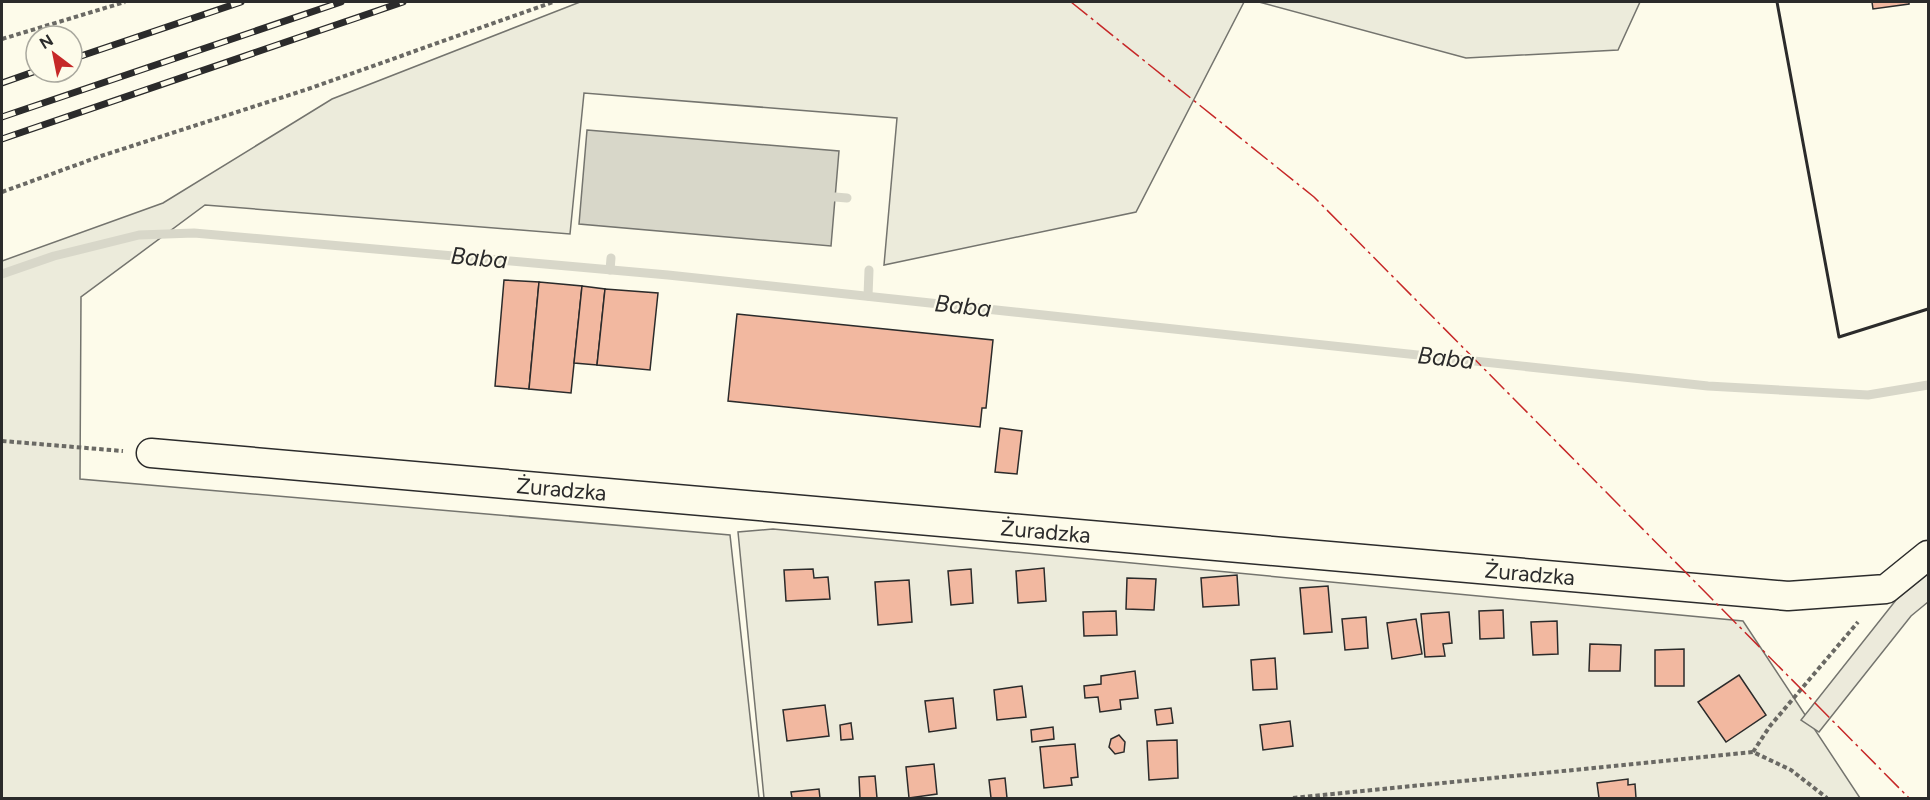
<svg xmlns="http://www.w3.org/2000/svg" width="1930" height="800" font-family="Figtree,sans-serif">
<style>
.green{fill:#ecebdb;stroke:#74746e;stroke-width:1.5}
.parking{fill:#eceadb;stroke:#74746e;stroke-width:1.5}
.water{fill:#d8d7c9;stroke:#74746e;stroke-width:1.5}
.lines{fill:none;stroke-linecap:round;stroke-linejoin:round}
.stream{stroke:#d8d7c9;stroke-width:9}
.building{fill:#f2b8a0;stroke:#2b2b2b;stroke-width:1.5}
.minor-casing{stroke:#2b2b2b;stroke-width:31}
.path{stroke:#6a6964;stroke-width:4;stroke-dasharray:4.5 3;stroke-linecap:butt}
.minor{stroke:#fdfbea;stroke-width:28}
.rail-casing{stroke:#2b2b2b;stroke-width:7}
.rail{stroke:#fdfbea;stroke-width:4.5;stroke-dasharray:14;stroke-linecap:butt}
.wall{stroke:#2b2b2b;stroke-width:3}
.power{stroke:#c62828;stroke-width:1.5;stroke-dasharray:21 4.5 3 4.5;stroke-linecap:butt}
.labels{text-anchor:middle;stroke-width:4.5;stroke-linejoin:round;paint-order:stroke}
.street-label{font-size:22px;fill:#2b2b2b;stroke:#fdfbea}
.water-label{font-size:24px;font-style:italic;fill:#2b2b2b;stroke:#fdfbea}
</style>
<rect width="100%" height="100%" fill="#fdfbea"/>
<!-- green -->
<g class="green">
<polygon points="580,2 1244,2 1136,212 884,265 897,118 584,93 570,234 205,205 81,297 80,479 730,535 759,798 2,798 2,261 163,203 332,99"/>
<polygon points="1259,2 1640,2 1618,50 1466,58"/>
<polygon points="773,529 1743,621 1860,798 764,798 738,532"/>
</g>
<!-- parking -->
<polygon class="parking" points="1928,574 1928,602 1911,616 1819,732 1801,720 1896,600"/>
<!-- water -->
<polygon class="water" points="587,130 839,151 831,246 579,224"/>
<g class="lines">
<!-- stream -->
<g class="stream">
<polyline points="835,197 847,198"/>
<polyline points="610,270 611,258"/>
<polyline points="2,274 54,256 139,235 194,233 668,275 1708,386 1868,395 1928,385"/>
<polyline points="868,296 869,270"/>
</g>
</g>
<!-- building -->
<g class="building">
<polygon points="1872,2 1909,2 1909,4 1873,9"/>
<polygon points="504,280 539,282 529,389 495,386"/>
<polygon points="539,282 582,286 571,393 529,389"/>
<polygon points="582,286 605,289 597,365 574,363"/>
<polygon points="605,289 658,293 650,370 597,365"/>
<polygon points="737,314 993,340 986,408 982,408 980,427 728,401"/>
<polygon points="1000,428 1022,431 1017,474 995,472"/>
<polygon points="1044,568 1046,601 1018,603 1016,571"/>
<polygon points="813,569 814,578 828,577 830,599 786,601 784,570"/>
<polygon points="971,569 973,603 951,605 948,571"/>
<polygon points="1237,575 1239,605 1203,607 1201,578"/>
<polygon points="1127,578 1156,579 1154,610 1126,609"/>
<polygon points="909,580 912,622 878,625 875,582"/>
<polygon points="1328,586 1332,632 1304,634 1300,588"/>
<polygon points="1503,610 1504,638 1480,639 1479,611"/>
<polygon points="1116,611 1117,635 1084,636 1083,612"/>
<polygon points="1449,612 1452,643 1443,644 1445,656 1425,657 1421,614"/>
<polygon points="1366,617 1368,648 1345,650 1342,619"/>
<polygon points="1416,619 1422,654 1392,659 1387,623"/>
<polygon points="1557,621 1558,654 1533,655 1531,622"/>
<polygon points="1590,644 1621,645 1620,671 1589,671"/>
<polygon points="1684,649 1684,686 1655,686 1655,650"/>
<polygon points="1275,658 1277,689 1253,690 1251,660"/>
<polygon points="1135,671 1138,698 1120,700 1121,709 1100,712 1098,697 1085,698 1084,686 1101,684 1101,676"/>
<polygon points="1739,675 1766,715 1726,742 1698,702"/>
<polygon points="1022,686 1026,717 997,720 994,690"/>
<polygon points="953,698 956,728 929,732 925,701"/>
<polygon points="825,705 829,736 787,741 783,710"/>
<polygon points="1171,708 1173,723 1157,725 1155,710"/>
<polygon points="1290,721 1293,746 1263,750 1260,725"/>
<polygon points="851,723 853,739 841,740 840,725"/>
<polygon points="1053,727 1054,739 1032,742 1031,730"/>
<polygon points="1119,735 1125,742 1124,752 1115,754 1109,747 1111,739"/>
<polygon points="1177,740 1178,778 1149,780 1147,741"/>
<polygon points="1075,744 1078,777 1071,778 1072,785 1044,788 1040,747"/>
<polygon points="934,764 937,794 909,798 906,767"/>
<polygon points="875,776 877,798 860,798 859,777"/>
<polygon points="1005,778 1007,798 991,798 989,780"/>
<polygon points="1628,779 1628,785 1635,784 1636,798 1599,798 1597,783"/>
<polygon points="819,789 820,798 792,798 791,792"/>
</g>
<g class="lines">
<defs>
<g id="minor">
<path id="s1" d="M 151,453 L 1788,596 L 1886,589 L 1928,555"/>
</g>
</defs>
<!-- minor casing -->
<use href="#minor" class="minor-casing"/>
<!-- path -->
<g class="path">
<polyline points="2,39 125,2"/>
<polyline points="2,192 101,156 308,89 553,2"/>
<polyline points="2,441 123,451"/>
<polyline points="1753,752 1770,726 1858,622"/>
<polyline points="1293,798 1753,752 1791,770 1827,798"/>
</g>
<!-- minor -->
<use href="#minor" class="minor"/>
<defs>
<g id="rail">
<polyline points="72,59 241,2"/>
<polyline points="2,83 36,71"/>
<polyline points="2,117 341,2"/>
<polyline points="2,139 403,2"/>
</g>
</defs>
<!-- rail casing -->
<use href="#rail" class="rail-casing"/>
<!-- rail -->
<use href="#rail" class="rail"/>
<!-- wall -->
<polyline class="wall" points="1777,2 1839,337 1928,309"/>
<!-- power -->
<polyline class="power" points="1071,2 1314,197 1909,798"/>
</g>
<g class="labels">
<!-- street labels -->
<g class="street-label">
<text dy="8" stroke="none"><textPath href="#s1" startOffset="412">Żuradzka</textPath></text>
<text dy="8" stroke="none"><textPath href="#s1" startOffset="898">Żuradzka</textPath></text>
<text dy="8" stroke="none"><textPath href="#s1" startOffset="1384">Żuradzka</textPath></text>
</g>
<!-- water labels -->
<g class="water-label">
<text transform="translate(479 258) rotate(5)" y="8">Baba</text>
<text transform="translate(963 306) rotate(6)" y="8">Baba</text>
<text transform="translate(1446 358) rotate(6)" y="8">Baba</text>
</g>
</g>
<!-- border -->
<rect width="1930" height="800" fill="none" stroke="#2b2b2b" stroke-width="6"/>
<!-- north arrow -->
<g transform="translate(54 54) rotate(328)"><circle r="28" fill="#fdfbea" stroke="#a9a89e" stroke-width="1.5"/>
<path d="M0-4.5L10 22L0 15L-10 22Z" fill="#c62828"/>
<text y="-9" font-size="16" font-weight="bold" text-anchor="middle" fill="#2b2b2b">N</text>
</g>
</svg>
